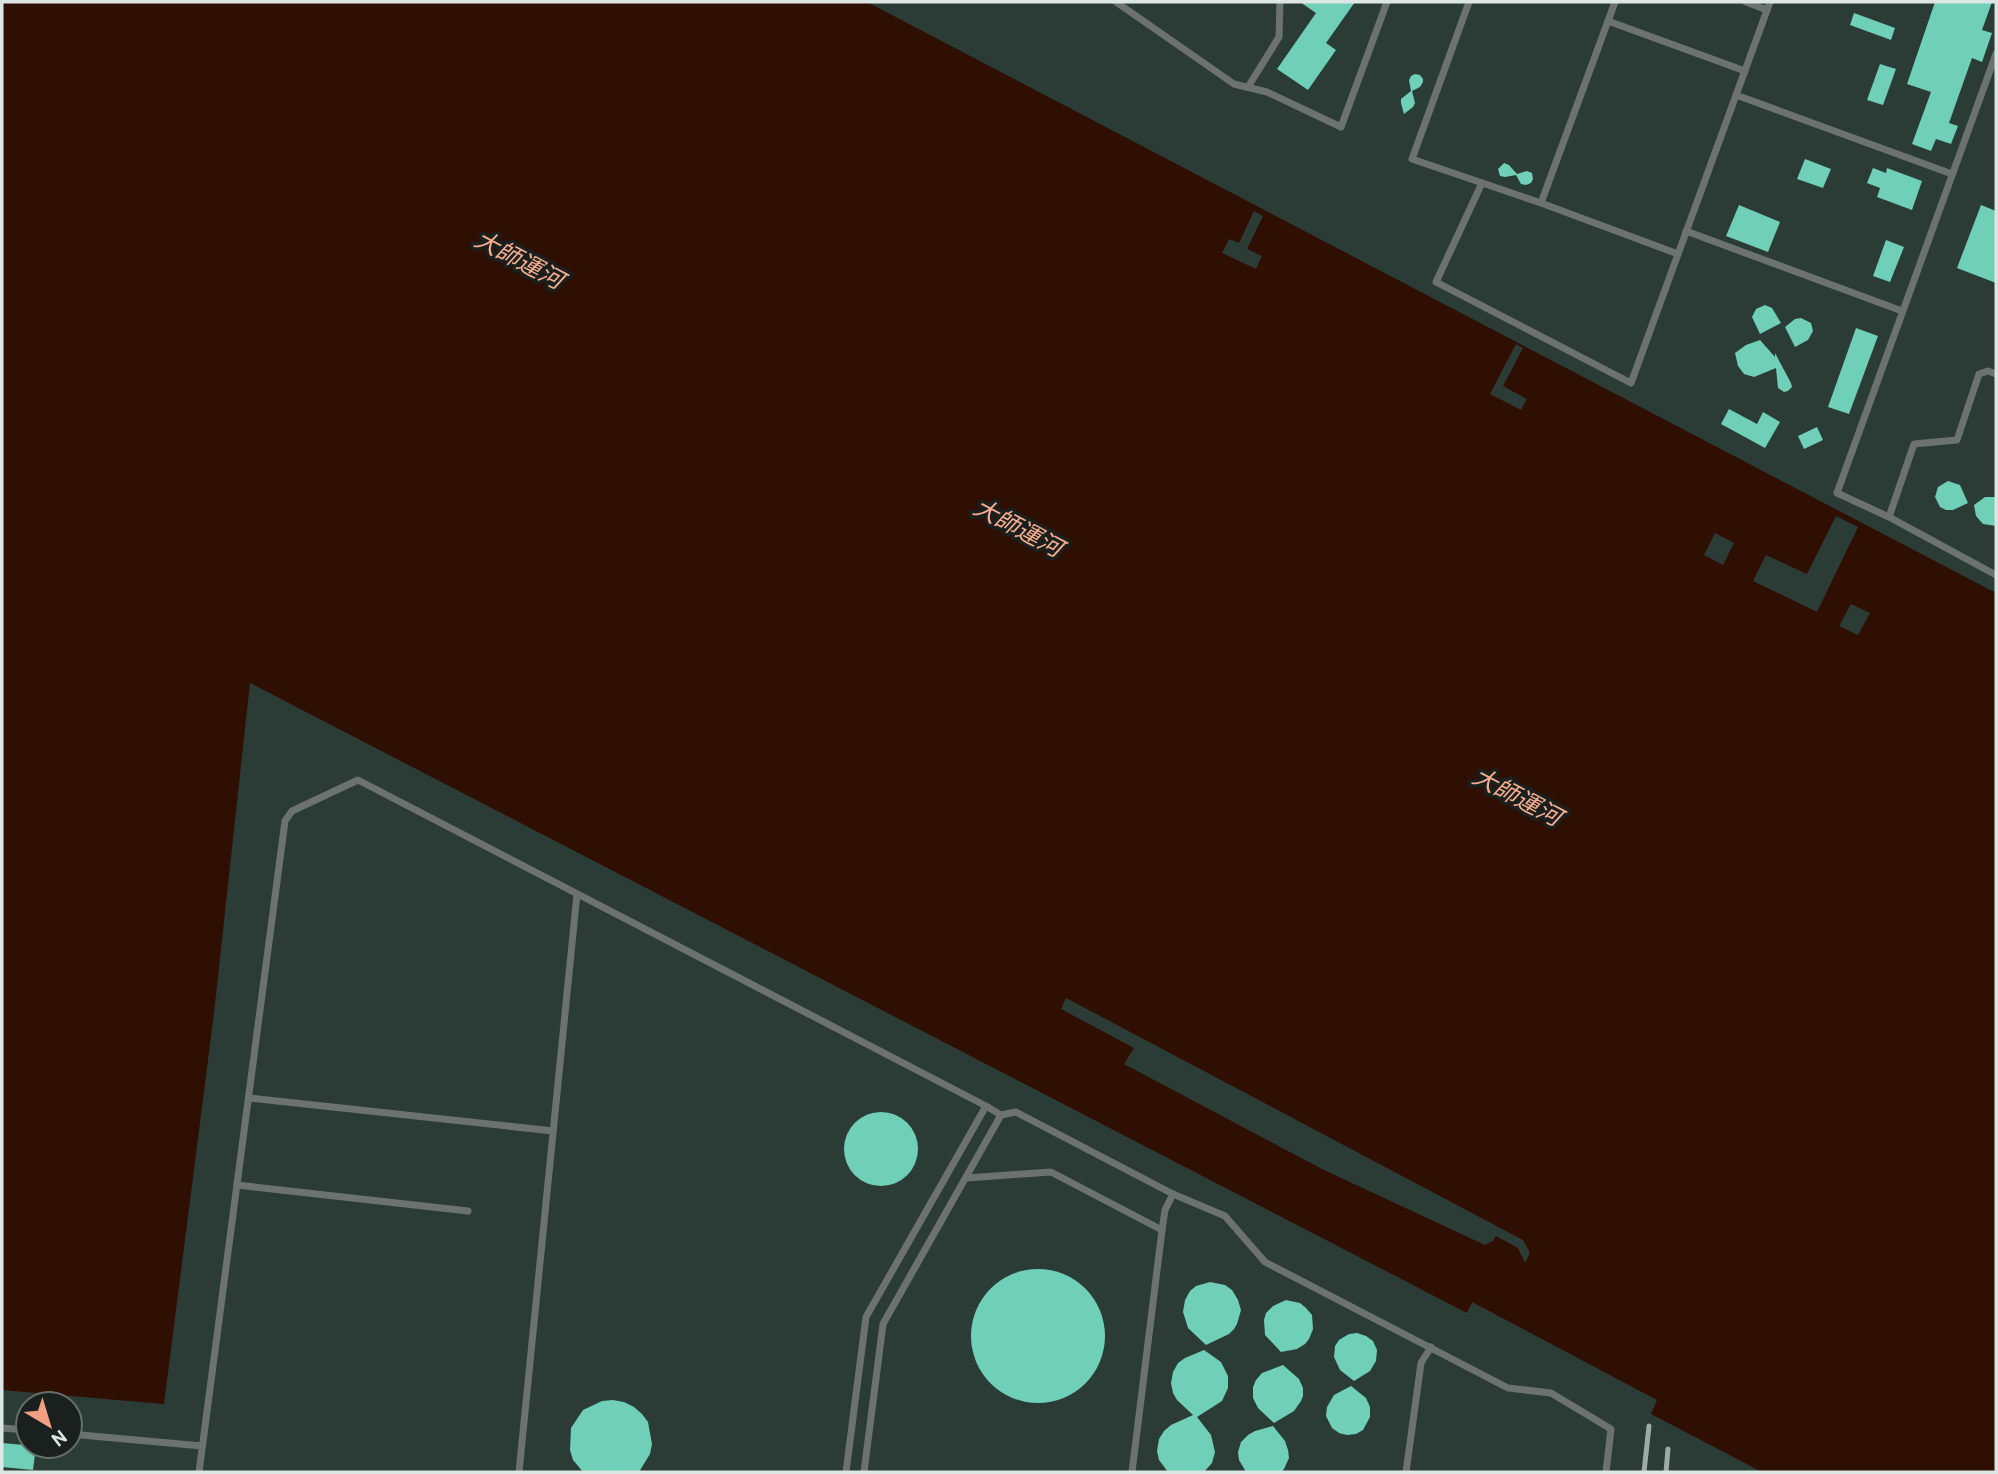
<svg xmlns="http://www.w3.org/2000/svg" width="1998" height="1474" font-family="Overpass,'Noto Sans JP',sans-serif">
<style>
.water{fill:#300f03}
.pier{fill:#2b3b36}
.building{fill:#6fcfb7}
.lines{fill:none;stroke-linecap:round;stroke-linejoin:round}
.lane{stroke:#6b7270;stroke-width:7}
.rail{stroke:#9eaaa6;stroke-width:5}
.labels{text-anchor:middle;stroke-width:7;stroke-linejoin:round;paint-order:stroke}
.water-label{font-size:24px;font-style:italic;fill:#fbac8e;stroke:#19201e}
</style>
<rect width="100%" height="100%" fill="#2b3b36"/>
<!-- water -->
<polygon class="water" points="2,2 867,2 1996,593 1996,1472 1762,1472 1651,1414 1657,1400 1472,1302 1467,1313 250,683 214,1013 164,1404 2,1390"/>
<!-- pier -->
<g class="pier">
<polygon points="1254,211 1263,216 1247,249 1262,256 1256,269 1222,253 1229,239 1239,243"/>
<polygon points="1516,344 1523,348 1503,386 1527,399 1521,410 1490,394"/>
<polygon points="1836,516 1858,527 1817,612 1753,581 1766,555 1807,574"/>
<polygon points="1715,533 1734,543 1723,565 1704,555"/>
<polygon points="1851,604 1870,613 1858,635 1839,626"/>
<polygon points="1066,998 1523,1240 1530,1253 1525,1263 1518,1248 1496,1236 1493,1241 1485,1245 1324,1170 1124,1064 1134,1048 1061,1009"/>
</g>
<!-- building -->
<g class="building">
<polygon points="1300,2 1355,2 1326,43 1336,50 1308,90 1277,69 1316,13"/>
<polygon points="1935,2 1992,2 1982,30 1992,33 1982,62 1972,58 1949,123 1958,126 1951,144 1936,139 1931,151 1912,144 1931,92 1907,84"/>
<polygon points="1854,13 1895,28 1891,40 1850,25"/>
<polygon points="1880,64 1896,69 1883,105 1867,100"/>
<polygon points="1415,74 1420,75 1423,79 1423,82 1420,87 1412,91 1415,103 1413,107 1404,114 1401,103 1401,99 1411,91 1409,80 1411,76"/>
<polygon points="1805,159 1831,169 1823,188 1797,179"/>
<polygon points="1504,163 1509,165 1517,174 1527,171 1532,173 1533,179 1531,183 1526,185 1521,184 1516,175 1505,177 1500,176 1498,169"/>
<polygon points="1873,168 1886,173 1887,168 1922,181 1912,210 1877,197 1880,188 1867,183"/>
<polygon points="1739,205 1780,222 1768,252 1726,236"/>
<polygon points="1981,205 1996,211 1996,283 1957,268"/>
<polygon points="1886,240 1904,247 1890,282 1873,276"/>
<polygon points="1765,305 1772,308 1781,323 1760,334 1752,317 1756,309"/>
<polygon points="1801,318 1811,323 1813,331 1808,340 1795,347 1785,327 1795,319"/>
<polygon points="1856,328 1878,336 1849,414 1828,407"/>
<polygon points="1760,340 1775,357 1775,353 1791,383 1792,387 1788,391 1784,392 1778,388 1776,368 1754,377 1744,374 1738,366 1735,353 1746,345"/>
<polygon points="1729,409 1757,424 1763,412 1780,422 1765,448 1721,424"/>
<polygon points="1817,427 1823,440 1804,449 1798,436"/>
<polygon points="1948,481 1960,485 1968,503 1953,510 1946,510 1940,507 1935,497 1938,487"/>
<polygon points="1985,497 1996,497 1996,526 1983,524 1976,516 1974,505"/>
<circle cx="881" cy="1149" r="37"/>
<circle cx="1038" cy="1336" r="67"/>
<polygon points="1210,1282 1225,1285 1232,1290 1238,1300 1241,1310 1237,1324 1234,1329 1229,1334 1206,1345 1188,1328 1183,1312 1185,1300 1190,1291 1196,1286"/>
<polygon points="1286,1300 1300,1303 1306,1308 1312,1315 1313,1329 1309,1339 1305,1344 1297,1349 1281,1352 1265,1335 1264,1320 1266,1313 1273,1306"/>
<polygon points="1357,1333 1366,1336 1373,1341 1377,1350 1376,1361 1370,1371 1354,1381 1340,1370 1334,1357 1335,1346 1339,1340 1349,1334"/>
<polygon points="1204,1350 1221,1362 1228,1376 1228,1388 1222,1401 1197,1417 1211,1435 1215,1452 1212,1463 1204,1472 1168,1472 1159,1460 1157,1451 1159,1439 1164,1431 1171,1425 1193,1415 1177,1400 1173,1393 1171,1383 1173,1372 1178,1363 1185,1358"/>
<polygon points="1283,1365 1299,1379 1303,1388 1303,1396 1301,1401 1294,1411 1274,1423 1258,1408 1253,1398 1253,1387 1256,1380 1262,1373"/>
<polygon points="1351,1386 1366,1398 1370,1407 1370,1417 1363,1430 1356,1434 1347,1435 1339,1433 1332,1428 1326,1416 1327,1407 1334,1395"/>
<polygon points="613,1400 624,1402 634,1407 642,1414 648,1422 652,1444 650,1454 639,1472 583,1472 573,1460 570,1450 571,1428 583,1410 602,1401"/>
<polygon points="1273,1426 1285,1441 1288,1450 1289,1458 1284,1469 1281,1472 1246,1472 1239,1460 1238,1452 1241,1442 1248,1435 1255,1431"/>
<polygon points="2,1443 36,1446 33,1470 2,1467"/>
</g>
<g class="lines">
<!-- lane -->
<g class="lane">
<polyline points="1116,2 1234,84 1267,92 1341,127 1387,2"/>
<polyline points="1469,2 1412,159 1541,203 1678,254"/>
<polyline points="1746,2 1767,10"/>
<polyline points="1608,21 1745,71"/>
<polyline points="1996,54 1837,493 1889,517 1996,575"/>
<polyline points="1248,87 1279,37 1280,2"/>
<polyline points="1736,95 1952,174"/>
<polyline points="1482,183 1436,282 1631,383 1770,2"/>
<polyline points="1541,203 1615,2"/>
<polyline points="1686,231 1902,311"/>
<polyline points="1889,517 1914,444 1957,440 1979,374 1988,371 1996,374"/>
<polyline points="249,1098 553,1131"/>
<polyline points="986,1106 1001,1115 1016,1112 1173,1194 1225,1216 1265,1262 1508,1388 1551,1393 1611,1429 1606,1472"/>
<polyline points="967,1178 1051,1172 1162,1230"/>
<polyline points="237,1185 468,1211"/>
<polyline points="2,1428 28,1430"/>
<polyline points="70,1434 202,1446"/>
<polyline points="199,1472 285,821 292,811 358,780 986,1106 866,1317 846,1472"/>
<polyline points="519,1472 577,894"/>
<polyline points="864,1472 883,1324 1001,1115"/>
<polyline points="1132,1472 1162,1230 1165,1210 1173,1194"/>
<polyline points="1406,1472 1421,1363 1431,1347"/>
</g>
<!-- rail -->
<g class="rail">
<polyline points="1644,1472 1649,1426"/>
<polyline points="1666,1472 1668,1449"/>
</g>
</g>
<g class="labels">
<!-- water labels -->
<g class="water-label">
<text transform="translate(519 260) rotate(28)" y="8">大師運河</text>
<text transform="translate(1018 528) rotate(28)" y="8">大師運河</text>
<text transform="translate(1517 797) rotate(28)" y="8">大師運河</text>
</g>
</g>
<!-- border -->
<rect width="1998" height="1474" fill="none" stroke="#dce6e3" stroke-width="7"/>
<!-- north arrow -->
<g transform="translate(49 1425) rotate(142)"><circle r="33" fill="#19201e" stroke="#676f6d" stroke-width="2"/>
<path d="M0-5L12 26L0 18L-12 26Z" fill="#f2a081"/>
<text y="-10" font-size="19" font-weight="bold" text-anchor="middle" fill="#dce6e3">N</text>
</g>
</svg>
